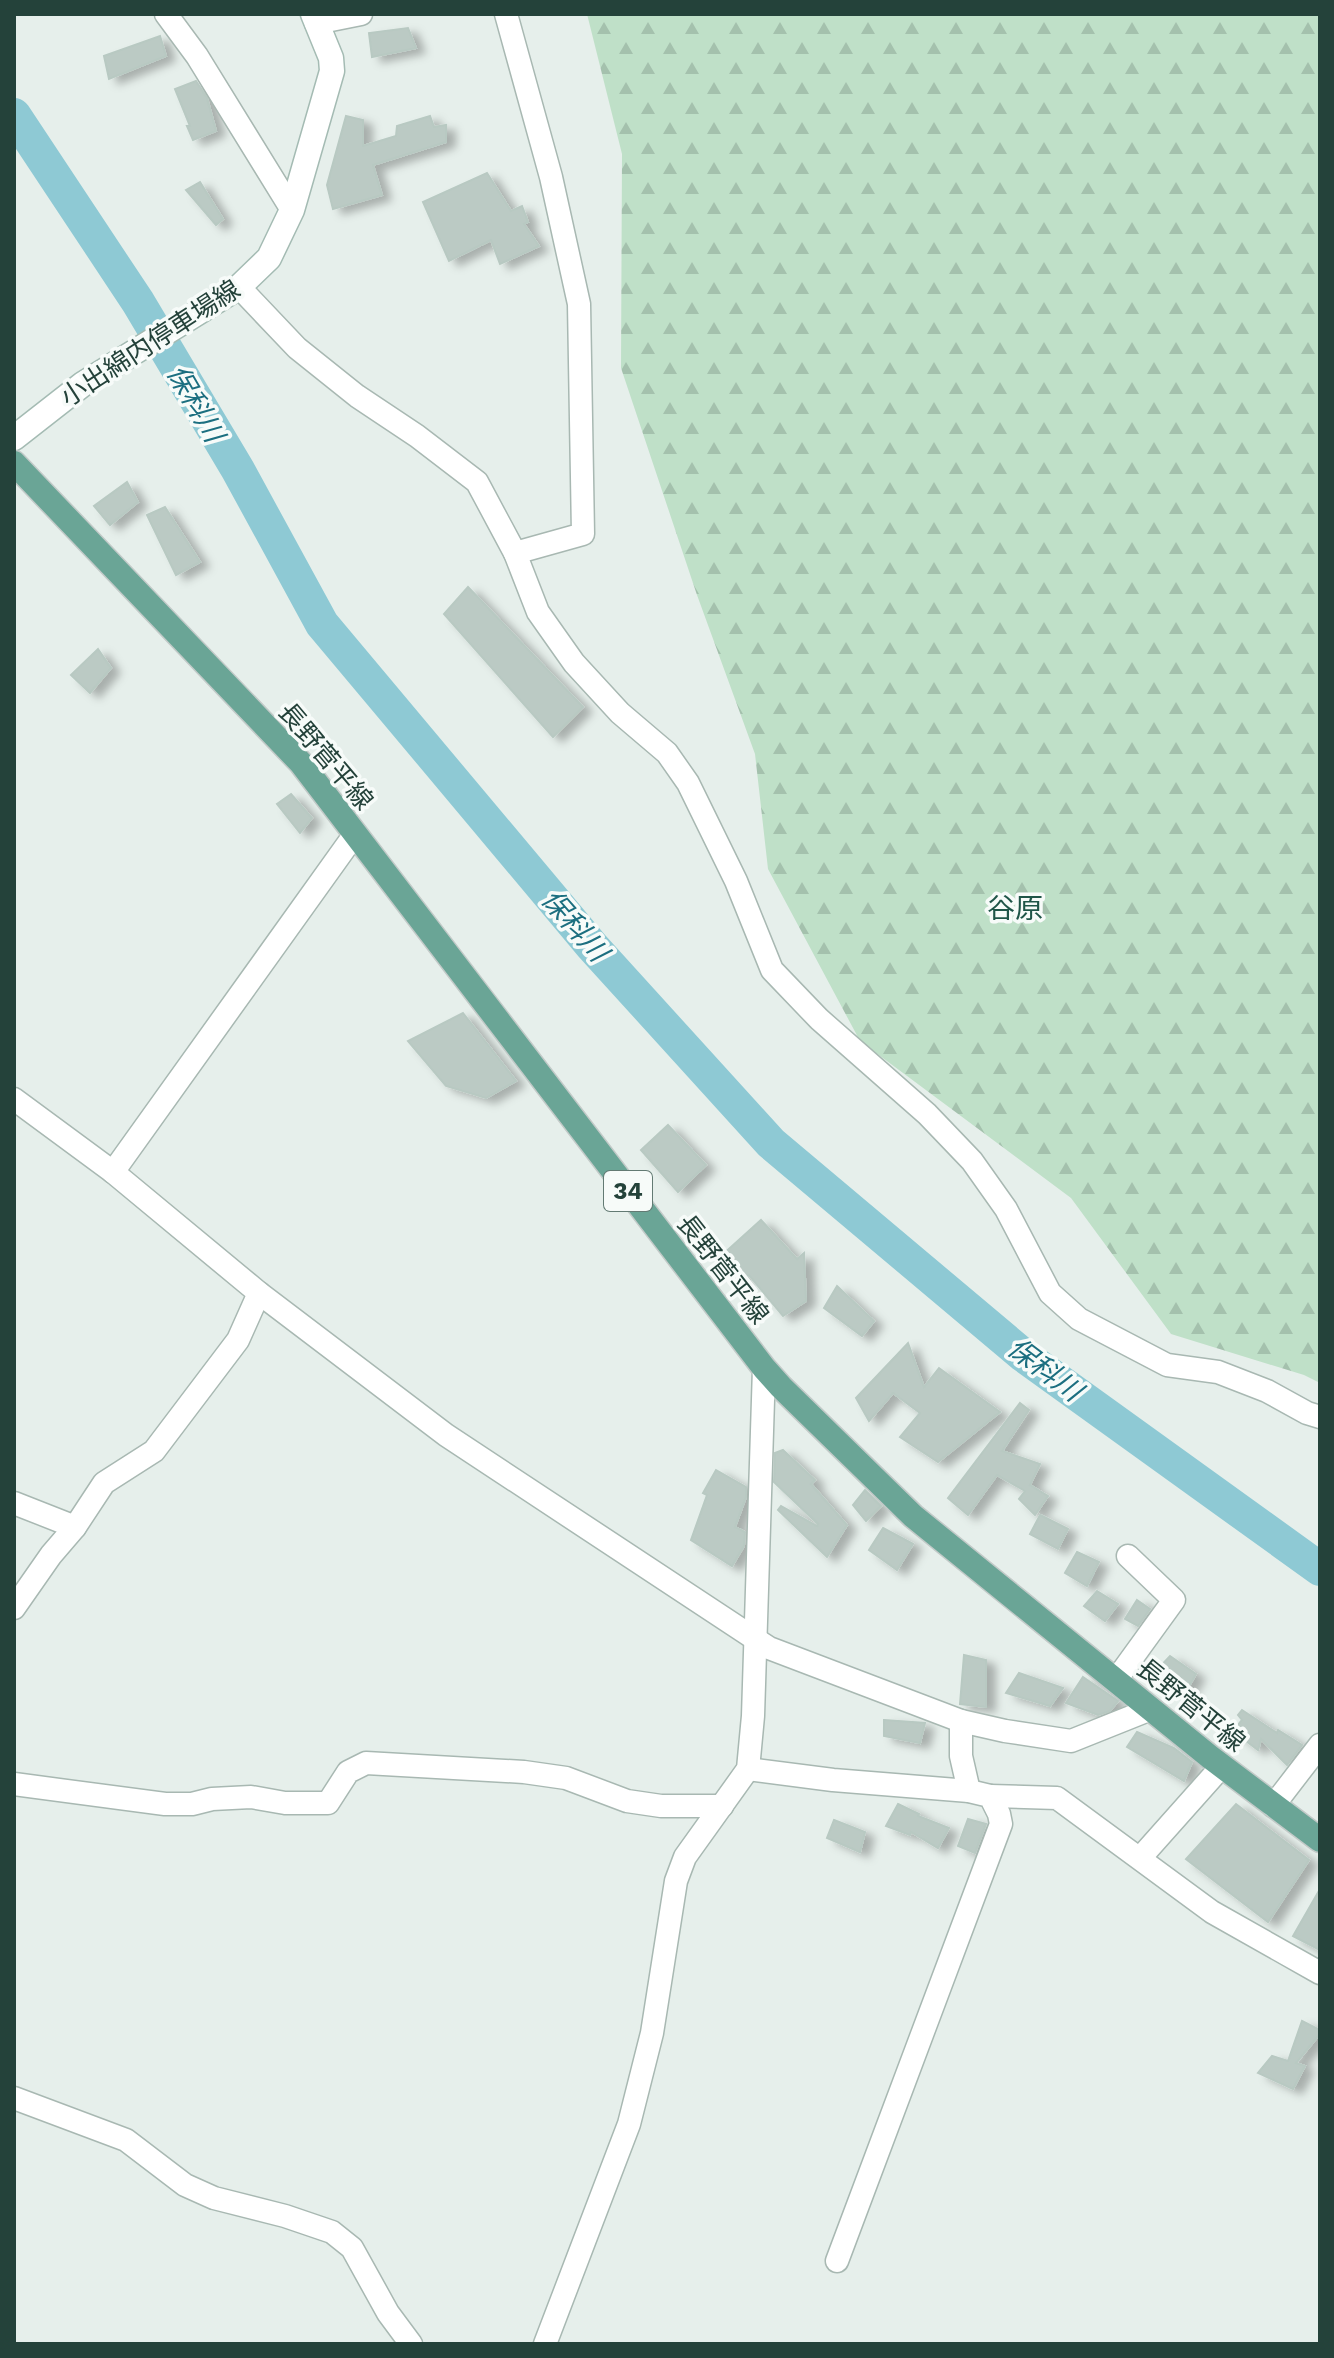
<svg xmlns="http://www.w3.org/2000/svg" width="1334" height="2358" font-family="'Work Sans','Noto Sans JP',sans-serif">
<style>
.forest{fill:url(#forest-firs)}
.lines{fill:none;stroke-linecap:round;stroke-linejoin:round}
.river{stroke:#8ec9d4;stroke-width:34}
.building{fill:#bbcac4;stroke:#b8c9c2;stroke-width:2;filter:url(#shadow)}
.minor-casing{stroke:#a8b8b2;stroke-width:25}
.secondary-casing{stroke:#a4bbb3;stroke-width:27}
.primary-casing{stroke:#c2cac8;stroke-width:27}
.minor{stroke:#fff;stroke-width:22}
.secondary{stroke:#fff;stroke-width:24}
.primary{stroke:#6aa596;stroke-width:24}
.labels{text-anchor:middle;stroke-width:7;stroke-linejoin:round;paint-order:stroke}
.shield{fill:#f7fbf9;stroke:#637a73;stroke-width:2}
.shield-label{font-size:24px;font-weight:bold;fill:#24423a}
.street-label{font-size:26px;fill:#24423a;stroke:#f7fbf9}
.water-label{font-size:28px;font-style:italic;fill:#1c6f80;stroke:#f7fbf9}
.neighbourhood-label{font-size:28px;fill:#1f5548;stroke:#f7fbf9}
</style>
<defs>
<pattern id="forest-firs" width="22" height="20" patternUnits="userSpaceOnUse" patternTransform="scale(2)"><rect width="22" height="20" fill="#bfe0c8"/><path d="M5 1l3.5 6h-7zM16 11l3.5 6h-7z" fill="#a4c1ad"/></pattern>
<filter id="shadow"><feDropShadow dx="9" dy="5" stdDeviation="4" flood-color="#0004"/></filter>
</defs>
<rect width="100%" height="100%" fill="#e6efeb"/>
<!-- forest -->
<polygon class="forest" points="587,14 1320,14 1320,1383 1304,1375 1171,1334 1071,1198 860,1041 768,869 755,754 697,595 621,368 622,154"/>
<g class="lines">
<!-- river -->
<polyline class="river" points="14,115 138,302 238,470 322,624 592,946 771,1143 1023,1355 1320,1569"/>
</g>
<!-- building -->
<g class="building">
<polygon points="408,28 416,48 372,57 369,33"/>
<polygon points="160,36 166,56 109,79 104,56"/>
<polygon points="196,81 207,98 216,131 193,140 187,126 190,126 175,89"/>
<polygon points="346,116 363,120 363,146 396,136 397,126 430,116 434,127 446,125 446,142 373,165 382,195 333,209 327,185"/>
<polygon points="487,173 511,211 522,206 528,222 524,224 539,246 500,264 491,240 449,261 423,202"/>
<polygon points="200,182 223,219 216,225 186,190"/>
<polygon points="127,482 138,502 110,525 94,506"/>
<polygon points="165,507 200,562 176,575 147,515"/>
<polygon points="468,587 583,707 553,737 444,614"/>
<polygon points="98,649 111,668 90,693 71,675"/>
<polygon points="291,794 312,818 300,833 277,804"/>
<polygon points="463,1013 516,1081 486,1098 446,1086 408,1041"/>
<polygon points="668,1125 706,1165 678,1192 641,1150"/>
<polygon points="761,1220 797,1259 804,1253 806,1301 783,1316 749,1275 745,1278 720,1257"/>
<polygon points="837,1286 874,1321 862,1336 824,1308"/>
<polygon points="908,1343 924,1387 939,1368 1000,1412 938,1462 900,1437 920,1413 893,1393 869,1421 856,1398"/>
<polygon points="1020,1403 1029,1410 1002,1451 1040,1464 1030,1485 1048,1496 1035,1515 1019,1499 1025,1491 997,1475 968,1515 948,1498"/>
<polygon points="783,1450 815,1480 811,1484 847,1525 827,1557 778,1510 781,1506 817,1526 818,1524 774,1482 775,1453"/>
<polygon points="716,1470 746,1487 746,1497 735,1527 745,1532 744,1546 732,1566 691,1540 707,1495 703,1493"/>
<polygon points="865,1490 881,1506 866,1521 853,1505"/>
<polygon points="1040,1515 1068,1529 1058,1549 1030,1534"/>
<polygon points="883,1528 913,1544 897,1570 869,1550"/>
<polygon points="1077,1552 1099,1562 1087,1586 1065,1573"/>
<polygon points="1097,1591 1118,1604 1105,1621 1084,1606"/>
<polygon points="1137,1600 1150,1609 1138,1626 1125,1619"/>
<polygon points="964,1655 986,1660 986,1707 960,1704"/>
<polygon points="1170,1656 1196,1674 1185,1693 1154,1673"/>
<polygon points="1019,1673 1063,1688 1050,1706 1006,1693"/>
<polygon points="1083,1677 1118,1701 1110,1711 1098,1715 1066,1703"/>
<polygon points="1242,1710 1277,1733 1278,1730 1302,1745 1287,1765 1261,1739 1258,1750 1233,1731 1242,1720 1238,1715"/>
<polygon points="884,1720 925,1723 920,1743 884,1736"/>
<polygon points="1137,1732 1174,1748 1192,1762 1184,1781 1127,1747"/>
<polygon points="898,1804 919,1814 918,1816 949,1828 938,1848 911,1832 910,1835 886,1826"/>
<polygon points="1236,1804 1309,1860 1268,1922 1186,1859"/>
<polygon points="968,1819 986,1824 975,1853 958,1846"/>
<polygon points="834,1820 865,1832 860,1852 827,1838"/>
<polygon points="1320,1889 1320,1950 1293,1936"/>
<polygon points="1302,2021 1320,2030 1320,2034 1296,2063 1305,2066 1293,2089 1258,2073 1272,2056 1288,2061"/>
</g>
<g class="lines">
<defs>
<g id="minor">
<polyline points="166,14 197,56 292,210"/>
<polyline points="506,14 551,177 579,304 583,534 515,553"/>
<polyline points="316,23 361,14"/>
<polyline points="239,287 297,348 357,396 417,436 477,482 515,553 538,612 574,663 620,713 667,753 688,783 736,881 772,970 819,1019 927,1114 972,1161 1006,1209 1050,1293 1079,1319 1167,1365 1218,1372 1267,1391 1307,1413 1320,1417"/>
<polyline points="14,1099 113,1172 259,1293 446,1435 769,1648 961,1721 1005,1731 1071,1741 1151,1709"/>
<polyline points="113,1172 355,834"/>
<polyline points="14,1503 75,1527"/>
<polyline points="14,1608 51,1555 75,1527 104,1483 154,1451 238,1340 259,1293"/>
<polyline points="1116,1680 1174,1600 1128,1556"/>
<polyline points="961,1721 961,1756 969,1791"/>
<polyline points="748,1769 833,1780 969,1791 990,1796 999,1814 1001,1824 837,2261"/>
<polyline points="14,1784 165,1804 192,1804 212,1799 251,1797 285,1803 328,1803 348,1772 366,1763 524,1772 566,1778 627,1801 661,1806 722,1806"/>
<polyline points="990,1796 1057,1798 1212,1912 1320,1973"/>
<polyline points="1273,1806 1320,1745"/>
<polyline points="1141,1857 1222,1766"/>
<polyline points="14,2098 126,2140 185,2185 214,2198 285,2216 332,2232 352,2248 388,2313 411,2344"/>
<polyline points="545,2344 629,2124 652,2033 676,1881 685,1857 748,1769 753,1716 764,1368"/>
</g>
<polyline id="secondary" points="14,438 83,384 239,287 269,258 292,210 332,71 331,58 313,14"/>
<polyline id="primary" points="14,463 301,763 764,1368 781,1387 913,1516 1210,1757 1320,1840"/>
</defs>
<!-- minor casing -->
<use href="#minor" class="minor-casing"/>
<!-- secondary casing -->
<use href="#secondary" class="secondary-casing"/>
<!-- primary casing -->
<use href="#primary" class="primary-casing"/>
<!-- minor -->
<use href="#minor" class="minor"/>
<!-- secondary -->
<use href="#secondary" class="secondary"/>
<!-- primary -->
<use href="#primary" class="primary"/>
</g>
<g class="labels">
<!-- shield labels -->
<rect class="shield" x="604" y="1171" width="48" height="40" rx="6"/>
<g class="shield-label">
<text x="628" y="1199">34</text>
</g>
<!-- street labels -->
<g class="street-label">
<text transform="translate(150 343) rotate(-33)" y="9">小出綿内停車場線</text>
<text transform="translate(326 756) rotate(50)" y="9">長野菅平線</text>
<text transform="translate(723 1269) rotate(52)" y="9">長野菅平線</text>
<text transform="translate(1191 1705) rotate(39)" y="9">長野菅平線</text>
</g>
<!-- water labels -->
<g class="water-label">
<text transform="translate(196 403) rotate(60)" y="10">保科川</text>
<text transform="translate(575 925) rotate(49)" y="10">保科川</text>
<text transform="translate(1045 1369) rotate(37)" y="10">保科川</text>
</g>
<!-- neighbourhood labels -->
<g class="neighbourhood-label">
<text x="1015" y="918">谷原</text>
</g>
</g>
<!-- border -->
<rect width="1334" height="2358" fill="none" stroke="#24423a" stroke-width="32"/>
</svg>
